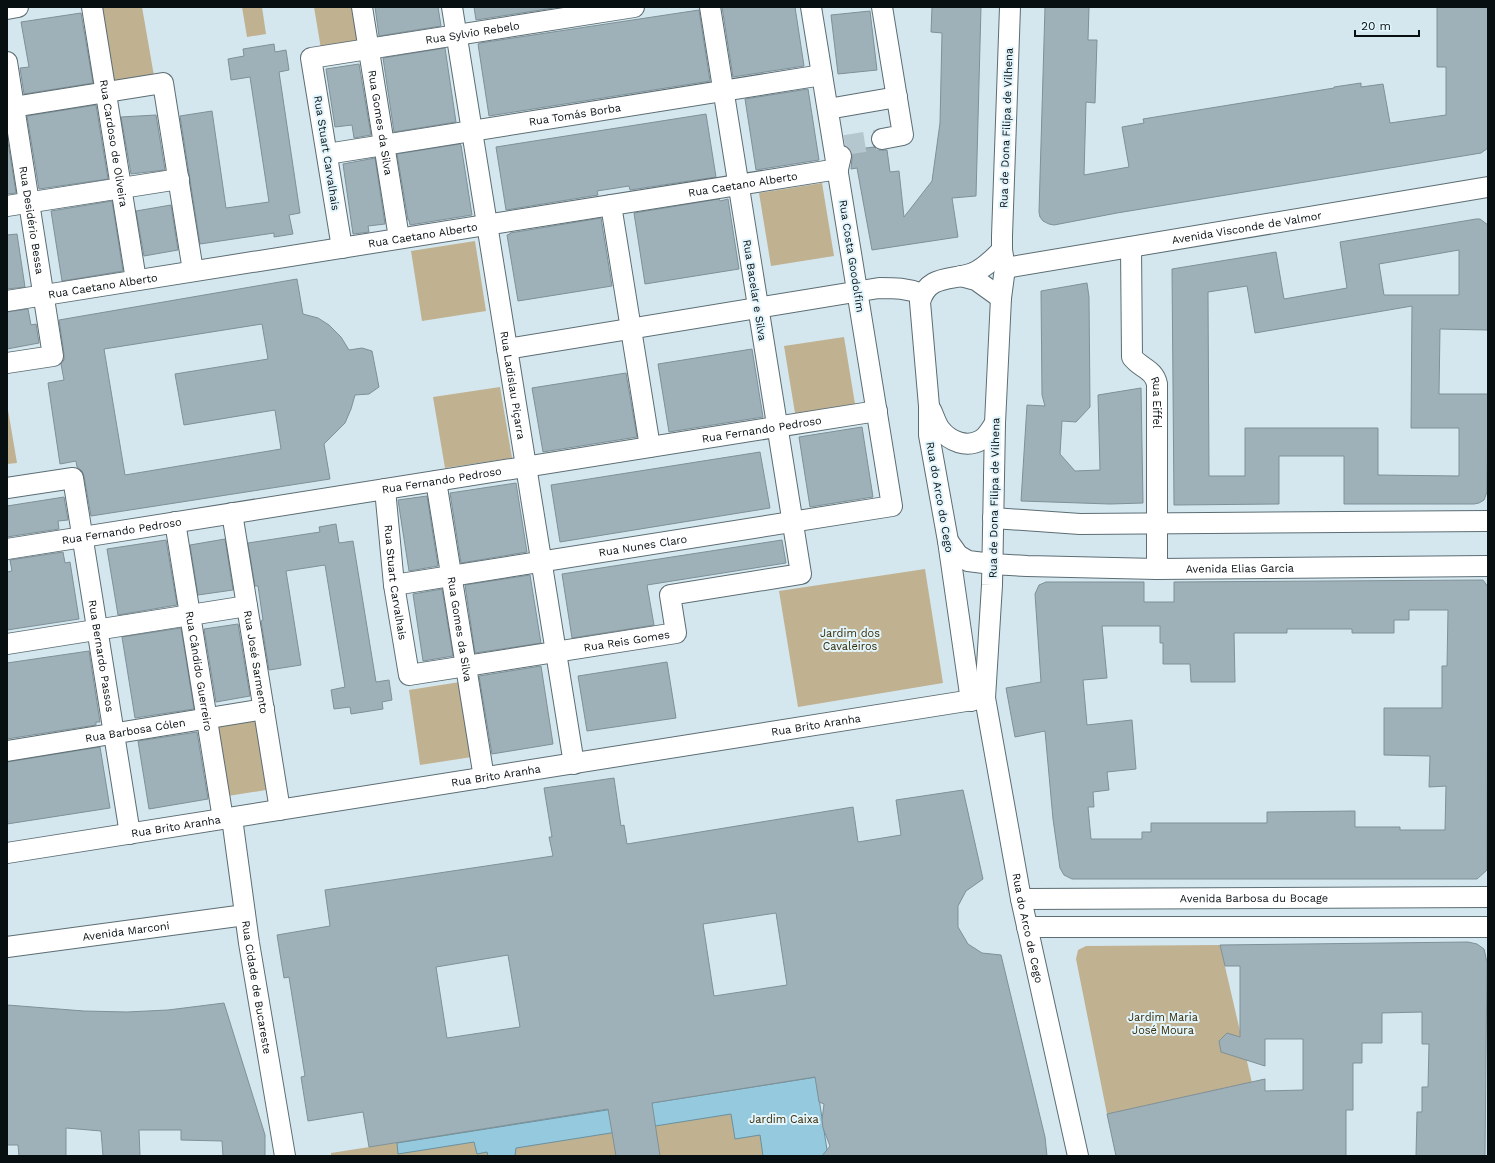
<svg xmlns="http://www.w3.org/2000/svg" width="1495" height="1163" font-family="'Work Sans',sans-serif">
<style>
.green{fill:#c0b190}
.water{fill:#94c9de;stroke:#6a91a0}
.building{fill:#9fb1b8;stroke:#7f9097;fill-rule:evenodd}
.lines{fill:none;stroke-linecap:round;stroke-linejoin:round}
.minor-tunnel{stroke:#b5c7ce;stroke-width:20;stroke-dasharray:20 10;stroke-linecap:butt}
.minor-casing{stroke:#5c6d73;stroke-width:22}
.minor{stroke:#fff;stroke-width:20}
.labels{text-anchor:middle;stroke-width:4;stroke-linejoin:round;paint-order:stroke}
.street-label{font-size:11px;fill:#080f11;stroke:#e2f5fc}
.park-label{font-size:11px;fill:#382a04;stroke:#e2f5fc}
</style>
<rect width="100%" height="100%" fill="#d4e7ef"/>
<!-- green -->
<g class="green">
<polygon points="100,7 142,7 154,76 113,82"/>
<polygon points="242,7 262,7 266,34 247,37"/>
<polygon points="314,7 353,7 359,42 321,49"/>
<polygon points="822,183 834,256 771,266 759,193"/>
<polygon points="475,241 486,311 422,321 411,251"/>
<polygon points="844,337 855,404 795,413 784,346"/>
<polygon points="500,387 512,458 445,468 433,397"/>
<polygon points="7,404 17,463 7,464"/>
<polygon points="925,569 943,683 798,707 779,591"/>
<polygon points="460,682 472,757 420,765 409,690"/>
<polygon points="255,717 266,790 228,796 217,722"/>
<polygon points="1220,945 1269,1156 1222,1089 1107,1114 1076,959 1078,950 1086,946"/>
<polygon points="815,1077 828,1156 331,1156 331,1153"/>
</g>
<!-- water -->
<polygon class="water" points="855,1071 817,1086 828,1156 763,1156 760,1135 735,1139 731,1114 516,1148 515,1156 488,1156 487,1152 477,1154 474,1142 398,1154 397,1143"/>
<!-- building -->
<g class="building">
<polygon points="375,7 438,7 441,26 379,36"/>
<polygon points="474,7 560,7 476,20"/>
<polygon points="722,7 795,7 804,66 733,77"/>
<polygon points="932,7 981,7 976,196 952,198 958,237 872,250 857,168 851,169 852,158 851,150 874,147 879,150 887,150 890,172 899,171 904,217 932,181 940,123 942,33 931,32"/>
<polygon points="1045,7 1089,7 1088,40 1097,40 1095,103 1086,102 1084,175 1129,167 1122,127 1144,123 1143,119 1334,88 1334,87 1361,83 1361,87 1383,84 1390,123 1446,115 1446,67 1437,67 1437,7 1488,7 1488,148 1481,153 1117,213 1054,225 1049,224 1043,221 1040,217 1039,212"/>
<polygon points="699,10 710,81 489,116 478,44 480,43"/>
<polygon points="870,11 877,70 838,74 831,15"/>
<polygon points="81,13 93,83 24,94 20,68 29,67 21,22"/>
<polygon points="274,44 275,52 286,50 289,70 279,72 300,213 289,215 293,234 274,237 274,233 200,244 180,116 212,111 226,208 269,202 250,77 231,80 228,59 244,56 243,49"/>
<polygon points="445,48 456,122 394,132 383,58"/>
<polygon points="359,64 371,135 354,138 352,125 335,127 326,69"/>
<polygon points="808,89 819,160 756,170 745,99"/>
<polygon points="96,105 108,179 39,189 27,116"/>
<polygon points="706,114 716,177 630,190 629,186 597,191 598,195 506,210 496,147"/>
<polygon points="156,115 165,170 131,174 121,117"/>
<polygon points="7,136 16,193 7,194"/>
<polygon points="460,144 461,145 472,215 410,225 409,220 408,220 397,154"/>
<polygon points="375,158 385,224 368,226 369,232 353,234 343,164"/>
<polygon points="719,199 720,201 728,199 739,269 645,284 634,213"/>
<polygon points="112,201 123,271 62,281 51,211"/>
<polygon points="171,205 178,250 144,256 136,211"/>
<polygon points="601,218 612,286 518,301 507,235 510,234 510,233"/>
<path d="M 1476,219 L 1480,219 L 1488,225 L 1488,330 L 1440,329 L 1439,394 L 1488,394 L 1487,492 L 1484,500 L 1479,503 L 1474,504 L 1344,504 L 1344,456 L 1279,456 L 1279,504 L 1174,505 L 1172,269 L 1276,252 L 1284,299 L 1347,288 L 1340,242 ZM 1459,250 L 1459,295 L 1384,295 L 1379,264 ZM 1247,286 L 1255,333 L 1412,306 L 1411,428 L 1459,428 L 1459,476 L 1378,475 L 1378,428 L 1245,428 L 1245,476 L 1209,476 L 1208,292 Z"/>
<polygon points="17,234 25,287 7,289 7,235"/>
<path d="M 297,279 L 303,314 L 318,318 L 329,325 L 341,337 L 349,350 L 362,348 L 372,351 L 379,387 L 369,394 L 355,395 L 351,409 L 345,423 L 324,444 L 330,479 L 91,516 L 84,476 L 82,471 L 77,467 L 76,461 L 60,464 L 48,383 L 64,380 L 61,364 L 64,360 L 64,354 L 59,320 ZM 262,324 L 268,359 L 175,374 L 184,425 L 275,410 L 281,449 L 125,475 L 104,349 Z"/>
<polygon points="1087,283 1089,297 1090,407 1076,422 1062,421 1060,454 1075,471 1100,470 1098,395 1141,388 1143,503 1110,504 1021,501 1027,405 1045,406 1042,395 1041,291"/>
<polygon points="28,309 31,325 36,324 39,343 7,349 7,312"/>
<polygon points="752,349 763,417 669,432 658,364"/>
<polygon points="626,373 637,437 543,452 532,388"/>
<polygon points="862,427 873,497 810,507 799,437"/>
<polygon points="760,452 770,508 560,542 551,485"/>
<polygon points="516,483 527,552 461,563 450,493"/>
<polygon points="427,496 438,566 409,571 398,500"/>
<polygon points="64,497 68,520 58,521 59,529 7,537 7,506"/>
<polygon points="336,524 339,543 353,541 376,682 389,680 392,700 382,702 383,709 351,714 350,707 334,709 331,690 345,687 325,565 286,571 301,665 269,670 261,621 263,620 258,586 255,586 248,543 320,532 319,527"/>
<polygon points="225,539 233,590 198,595 190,545"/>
<polygon points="166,540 177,605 118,615 107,549"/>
<polygon points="782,540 786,563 647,585 654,625 572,638 562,574"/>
<polygon points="63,552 65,563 70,562 79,619 7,630 7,572 12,571 10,560"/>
<polygon points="530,575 541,643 475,653 465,585"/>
<path d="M 1483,580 L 1488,587 L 1487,870 L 1477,879 L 1072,879 L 1064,875 L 1060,868 L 1053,819 L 1045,731 L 1015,737 L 1006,688 L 1041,682 L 1035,594 L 1039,585 L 1046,582 L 1144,582 L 1144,602 L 1174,602 L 1174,582 ZM 1409,610 L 1448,610 L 1447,666 L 1442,666 L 1442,708 L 1384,708 L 1384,755 L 1430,756 L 1429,787 L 1446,786 L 1445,830 L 1400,830 L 1400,827 L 1355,827 L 1355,811 L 1267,812 L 1267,823 L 1151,823 L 1151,832 L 1142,832 L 1142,839 L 1091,839 L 1088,807 L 1094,807 L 1093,792 L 1109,790 L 1107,772 L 1136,769 L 1132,720 L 1087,725 L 1083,680 L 1107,678 L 1102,626 L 1160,626 L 1160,643 L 1163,643 L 1163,664 L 1190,664 L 1191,682 L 1235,682 L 1234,633 L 1287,633 L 1287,629 L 1352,629 L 1352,633 L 1394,633 L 1394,620 L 1409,620 Z"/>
<polygon points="442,589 453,656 423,661 413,594"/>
<polygon points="238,624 250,696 216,702 204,629"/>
<polygon points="181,628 194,709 135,718 122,637"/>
<polygon points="89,651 100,722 96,722 96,725 7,739 7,663"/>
<polygon points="667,662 676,718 587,731 578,676"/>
<polygon points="541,666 553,744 492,754 479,676"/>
<polygon points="197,732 208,799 149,809 138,741"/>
<polygon points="100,747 110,808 7,824 7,762"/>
<path d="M 614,778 L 621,826 L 624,825 L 627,844 L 853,807 L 858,842 L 901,835 L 896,800 L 963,790 L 983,879 L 966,891 L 958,906 L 958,927 L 968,944 L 982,953 L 1001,955 L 1045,1137 L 1047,1156 L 822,1156 L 830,1146 L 823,1128 L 822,1120 L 824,1104 L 819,1102 L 815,1077 L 652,1103 L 660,1156 L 616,1156 L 608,1109 L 369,1147 L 363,1112 L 308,1121 L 301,1077 L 305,1076 L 289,977 L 284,978 L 277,935 L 330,926 L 325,890 L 553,856 L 549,837 L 552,837 L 544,788 ZM 776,913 L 787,985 L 714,996 L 703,924 ZM 508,955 L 520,1027 L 447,1038 L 436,967 Z"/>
<polygon points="1468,942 1477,944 1484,949 1487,962 1485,1156 1416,1156 1417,1112 1422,1112 1422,1087 1428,1087 1429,1044 1422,1044 1422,1012 1382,1013 1382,1043 1362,1043 1362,1063 1353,1063 1353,1110 1346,1110 1346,1156 1116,1156 1107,1114 1265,1079 1265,1091 1303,1090 1303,1039 1265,1039 1265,1066 1221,1052 1219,1041 1227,1033 1240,1037 1240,966 1225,966 1220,945"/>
<polygon points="224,1003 265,1135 265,1156 223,1156 222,1141 181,1140 181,1130 139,1130 140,1156 103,1156 101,1131 66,1128 66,1156 19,1156 18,1145 7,1145 7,1005 84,1011 127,1012 168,1010"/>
</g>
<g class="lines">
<!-- minor-tunnel -->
<polyline class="minor-tunnel" points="845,145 882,139"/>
<defs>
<g id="minor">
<path id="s1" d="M 92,7 L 136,280"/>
<path id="s2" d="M 362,7 L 399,238"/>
<path id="s3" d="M 452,7 L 574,764"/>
<polyline points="882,7 903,135 882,139"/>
<path id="s4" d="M 1010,7 L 1002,236 L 1002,250 L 1005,268 L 1001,298 L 995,423 L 992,585 L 985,698 L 1021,899 L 1078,1156"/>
<polyline points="7,9 18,7"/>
<path id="s5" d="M 7,62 L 53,356 L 7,363"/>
<polyline points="7,108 163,83 193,271"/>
<polyline points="828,109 897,97"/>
<path id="s6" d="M 327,154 L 822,75"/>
<polyline points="611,205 650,447"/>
<polyline points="7,206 179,179"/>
<path id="s7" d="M 1131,247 L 1132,357 C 1140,368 1154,369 1157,384 L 1157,569"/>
<path id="s8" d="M 342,248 L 311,58 L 634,7"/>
<path id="s9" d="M 1005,268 L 1488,187"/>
<polyline points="961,276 976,280 1001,298"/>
<path id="s10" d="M 7,301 L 838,169 L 841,156"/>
<path d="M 507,349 L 879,288 C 895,288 907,288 922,294"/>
<path d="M 931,410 C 934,416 936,424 940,429 C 950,442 967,448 981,440 C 988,436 991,429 995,423"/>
<path id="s11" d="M 436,481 L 484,778"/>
<path id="s12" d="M 7,488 L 73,478 L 130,834"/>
<path id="s13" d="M 385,489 L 394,585 L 409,675 L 676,633 L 670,595 L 801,574 L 710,7"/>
<path id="s14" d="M 232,513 L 280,810"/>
<polyline points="993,518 1080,524 1488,521"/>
<path id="s15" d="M 175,522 L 223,819"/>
<path id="s16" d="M 948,541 L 958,555 L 968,561 L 992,564 L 1027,566 L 1157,569 L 1488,566"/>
<path id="s17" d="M 7,549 L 877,411"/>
<path id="s18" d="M 394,585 L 892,506 L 811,7"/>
<polyline points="7,644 247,606"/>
<path d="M 971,701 L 948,541 L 929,435 L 929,406 L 920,302 C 928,274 951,281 973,273 C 985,268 994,258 1002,250"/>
<path id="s19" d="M 7,751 L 264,709"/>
<path id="s20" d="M 232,818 L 249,943 L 285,1156"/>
<path id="s21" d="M 7,853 L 985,698"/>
<path id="s22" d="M 1021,899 L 1488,897"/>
<polyline points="1027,927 1488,927"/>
<path id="s23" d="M 7,947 L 245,915"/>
</g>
</defs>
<!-- minor casing -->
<use href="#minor" class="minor-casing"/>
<!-- minor -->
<use href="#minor" class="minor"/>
</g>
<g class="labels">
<!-- street labels -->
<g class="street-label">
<text dy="4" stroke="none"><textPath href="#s8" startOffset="356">Rua Sylvio Rebelo</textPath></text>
<text dy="4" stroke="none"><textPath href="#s6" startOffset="251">Rua Tomás Borba</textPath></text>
<text dy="4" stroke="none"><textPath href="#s2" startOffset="117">Rua Gomes da Silva</textPath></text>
<text transform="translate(1006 128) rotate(-88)" y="4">Rua de Dona Filipa de Vilhena</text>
<text dy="4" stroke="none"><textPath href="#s1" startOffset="138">Rua Cardoso de Oliveira</textPath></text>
<text transform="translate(327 153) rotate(81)" y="4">Rua Stuart Carvalhais</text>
<text dy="4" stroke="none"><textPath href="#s10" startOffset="745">Rua Caetano Alberto</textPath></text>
<text dy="4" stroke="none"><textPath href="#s5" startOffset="160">Rua Desidério Bessa</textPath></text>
<text dy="4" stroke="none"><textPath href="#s9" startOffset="245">Avenida Visconde de Valmor</textPath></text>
<text dy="4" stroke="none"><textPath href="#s10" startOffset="421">Rua Caetano Alberto</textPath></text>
<text transform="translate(852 256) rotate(81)" y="4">Rua Costa Goodolfim</text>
<text dy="4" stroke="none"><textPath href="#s10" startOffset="97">Rua Caetano Alberto</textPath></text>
<text transform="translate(755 290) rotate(81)" y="4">Rua Bacelar e Silva</text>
<text dy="4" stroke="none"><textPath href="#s3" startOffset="383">Rua Ladislau Piçarra</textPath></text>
<text dy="4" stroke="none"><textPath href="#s7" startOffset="166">Rua Eiffel</textPath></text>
<text dy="4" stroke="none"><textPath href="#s17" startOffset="764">Rua Fernando Pedroso</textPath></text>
<text dy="4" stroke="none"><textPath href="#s17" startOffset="440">Rua Fernando Pedroso</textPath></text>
<text transform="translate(940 497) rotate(80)" y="4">Rua do Arco do Cego</text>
<text transform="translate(994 498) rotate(-89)" y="4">Rua de Dona Filipa de Vilhena</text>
<text dy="4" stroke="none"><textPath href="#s17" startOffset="116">Rua Fernando Pedroso</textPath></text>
<text dy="4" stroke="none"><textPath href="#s18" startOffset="252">Rua Nunes Claro</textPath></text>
<text dy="4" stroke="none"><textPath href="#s16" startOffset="301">Avenida Elias Garcia</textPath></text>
<text dy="4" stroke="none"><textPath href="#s13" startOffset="94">Rua Stuart Carvalhais</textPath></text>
<text dy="4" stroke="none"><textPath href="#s11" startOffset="150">Rua Gomes da Silva</textPath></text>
<text dy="4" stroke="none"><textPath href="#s13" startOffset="408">Rua Reis Gomes</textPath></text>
<text dy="4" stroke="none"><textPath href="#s12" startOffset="247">Rua Bernardo Passos</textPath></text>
<text dy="4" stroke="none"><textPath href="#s14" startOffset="151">Rua José Sarmento</textPath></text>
<text dy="4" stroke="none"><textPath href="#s15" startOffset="151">Rua Cândido Guerreiro</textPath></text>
<text dy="4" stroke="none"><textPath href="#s21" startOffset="819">Rua Brito Aranha</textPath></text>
<text dy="4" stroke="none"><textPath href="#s19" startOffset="130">Rua Barbosa Cólen</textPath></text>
<text dy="4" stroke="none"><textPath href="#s21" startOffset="495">Rua Brito Aranha</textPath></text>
<text dy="4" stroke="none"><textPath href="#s21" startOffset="171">Rua Brito Aranha</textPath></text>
<text dy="4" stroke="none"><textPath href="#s22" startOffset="233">Avenida Barbosa du Bocage</textPath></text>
<text dy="4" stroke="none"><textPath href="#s4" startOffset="926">Rua do Arco de Cego</textPath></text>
<text dy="4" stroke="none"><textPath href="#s23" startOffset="120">Avenida Marconi</textPath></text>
<text dy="4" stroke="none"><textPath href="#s20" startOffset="171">Rua Cidade de Bucareste</textPath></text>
</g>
<!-- park labels -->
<g class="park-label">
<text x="850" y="637">Jardim dos<tspan x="850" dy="13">Cavaleiros</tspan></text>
<text x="1163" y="1021">Jardim Maria<tspan x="1163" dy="13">José Moura</tspan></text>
<text x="784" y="1123">Jardim Caixa</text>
</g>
</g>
<!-- border -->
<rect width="1495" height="1163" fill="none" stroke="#080f11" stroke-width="16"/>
<!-- scale -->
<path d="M1355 30v6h64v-6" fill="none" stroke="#080f11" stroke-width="2"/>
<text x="1361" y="30" font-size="12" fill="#080f11" stroke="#e2f5fc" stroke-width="3" paint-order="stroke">20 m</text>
</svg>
